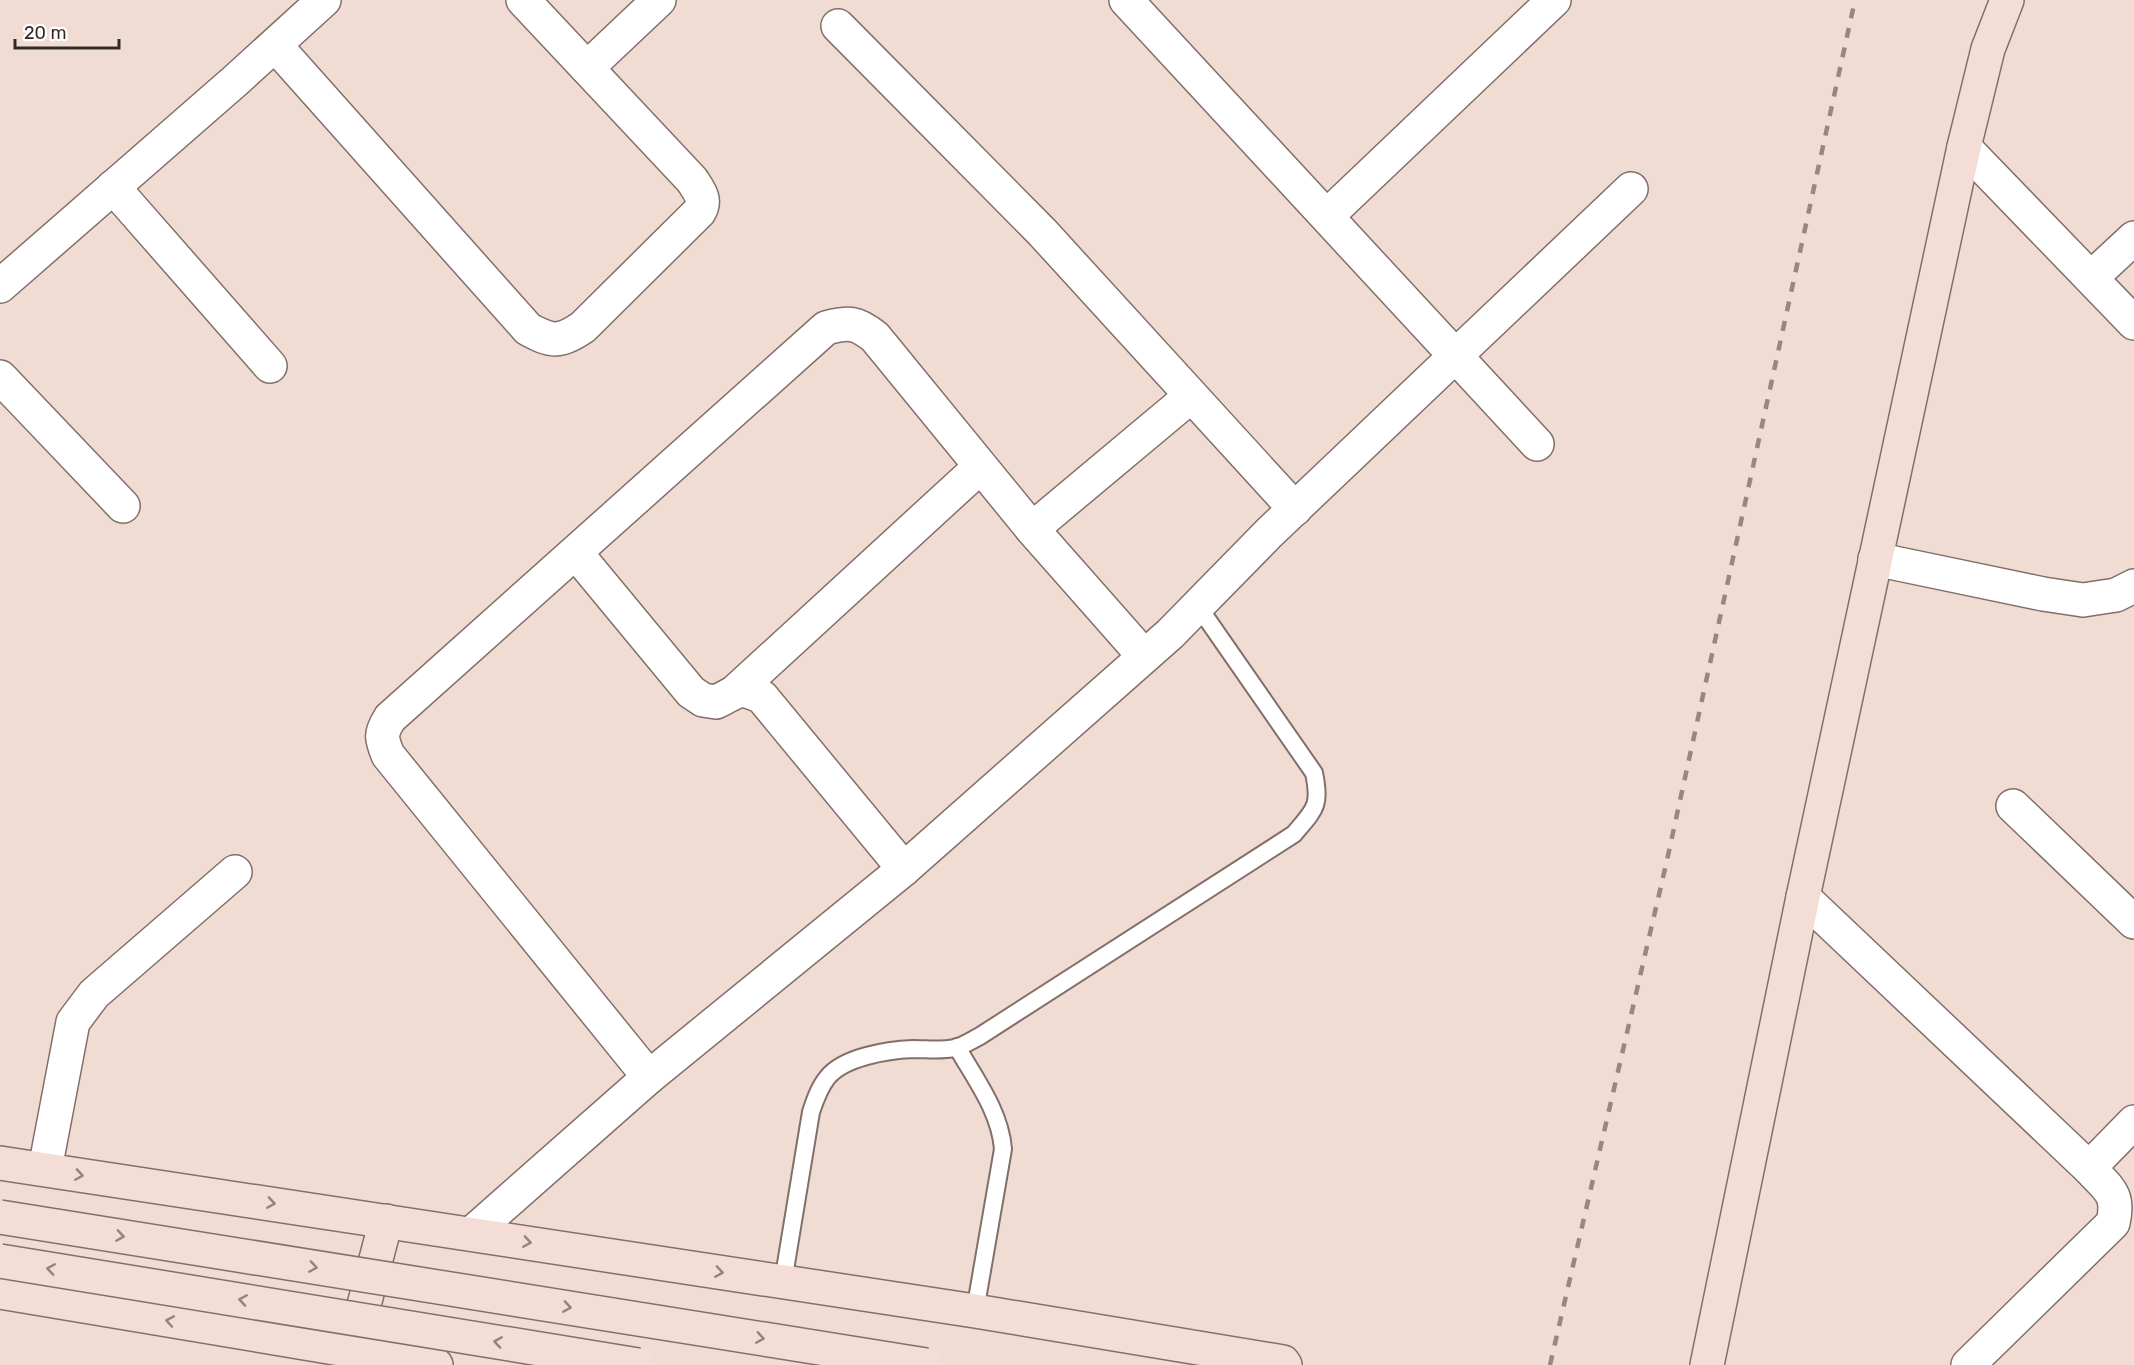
<svg xmlns="http://www.w3.org/2000/svg" width="2134" height="1365" font-family="Rubik,sans-serif">
<style>
.lines{fill:none;stroke-linecap:round;stroke-linejoin:round}
.lane-casing{stroke:#826f69;stroke-width:20}
.street-casing{stroke:#826f69;stroke-width:36}
.secondary-casing{stroke:#826f69;stroke-width:36}
.lane{stroke:#fff;stroke-width:16}
.street{stroke:#fff;stroke-width:33}
.secondary{stroke:#f4ddd6;stroke-width:33}
.rail{stroke:#968782;stroke-width:4.5;stroke-dasharray:10 10;stroke-linecap:butt}
.secondary-bridge-casing{stroke:#826f69;stroke-width:36;stroke-linecap:butt}
.secondary-bridge{stroke:#f4ddd6;stroke-width:33}
.oneway{stroke:#93847e}
</style>
<rect width="100%" height="100%" fill="#f1dcd4"/>
<g class="lines">
<defs>
<g id="lane">
<path d="M 957,1047 C 975,1079 1000,1111 1003,1149 L 975,1311"/>
<path d="M 783,1282 L 811,1112 C 815,1100 819,1088 827,1078 C 843,1057 888,1050 913,1049 C 928,1049 940,1051 955,1048 C 963,1046 972,1040 980,1036 L 1294,834 C 1315,809 1321,806 1314,773 L 1198,606"/>
</g>
<g id="street">
<polyline points="1126,0 1537,444"/>
<polyline points="838,26 1042,232 1295,509"/>
<path d="M 275,45 L 528,329 C 552,342 560,343 583,327 L 699,212 C 707,200 699,191 692,180 L 523,0"/>
<polyline points="587,68 659,0"/>
<polyline points="1964,147 2134,323"/>
<polyline points="113,187 270,366"/>
<polyline points="1327,216 1554,0"/>
<polyline points="2091,278 2134,238"/>
<polyline points="0,286 235,81 324,0"/>
<polyline points="0,377 123,506"/>
<polyline points="1032,529 1191,396"/>
<path d="M 576,553 L 691,692 L 703,700 L 716,702 C 738,692 737,685 762,697 L 904,869"/>
<polyline points="1875,559 2043,594 2083,600 2116,595 2134,586"/>
<polyline points="737,690 980,467"/>
<polyline points="2013,806 2134,922"/>
<path d="M 1803,897 L 2089,1168 C 2108,1189 2120,1193 2113,1223 L 1968,1365"/>
<path d="M 649,1077 L 388,755 C 381,738 380,734 390,718 L 826,328 C 849,322 856,322 875,337 L 1032,529 L 1144,656"/>
<polyline points="2089,1168 2134,1122"/>
<polyline points="45,1169 73,1022 94,994 235,872"/>
<polyline points="471,1234 649,1077 904,869 1170,634 1269,533 1631,189"/>
</g>
<g id="secondary">
<polyline points="0,1163 975,1311 1283,1362 1285,1365"/>
<polyline points="0,1292 436,1365"/>
<polyline points="353,1347 386,1221"/>
<polyline points="1707,1365 1803,897 1964,147 1988,49 2007,0"/>
</g>
</defs>
<!-- lane casing -->
<use href="#lane" class="lane-casing"/>
<!-- street casing -->
<use href="#street" class="street-casing"/>
<!-- secondary casing -->
<use href="#secondary" class="secondary-casing"/>
<!-- lane -->
<use href="#lane" class="lane"/>
<!-- street -->
<use href="#street" class="street"/>
<!-- secondary -->
<use href="#secondary" class="secondary"/>
<!-- rail -->
<polyline class="rail" points="1550,1365 1667,860 1855,0"/>
<defs>
<g id="secondary-bridge">
<polyline points="0,1217 926,1365"/>
<polyline points="0,1261 638,1365"/>
</g>
</defs>
<!-- secondary-bridge casing -->
<use href="#secondary-bridge" class="secondary-bridge-casing"/>
<!-- secondary-bridge -->
<use href="#secondary-bridge" class="secondary-bridge"/>
</g>
<!-- one-way arrows -->
<defs><path id="oneway-chevron" d="M-2-3.5L2.5 0L-2 3.5" fill="none" stroke-width="1.6" stroke-linecap="round" stroke-linejoin="round" transform="scale(1.5)"/></defs>
<g class="oneway">
<use href="#oneway-chevron" transform="translate(79 1175) rotate(9)"/>
<use href="#oneway-chevron" transform="translate(271 1203) rotate(9)"/>
<use href="#oneway-chevron" transform="translate(120 1236) rotate(9)"/>
<use href="#oneway-chevron" transform="translate(527 1242) rotate(9)"/>
<use href="#oneway-chevron" transform="translate(313 1267) rotate(9)"/>
<use href="#oneway-chevron" transform="translate(51 1269) rotate(-171)"/>
<use href="#oneway-chevron" transform="translate(719 1272) rotate(9)"/>
<use href="#oneway-chevron" transform="translate(243 1300) rotate(-171)"/>
<use href="#oneway-chevron" transform="translate(567 1307) rotate(9)"/>
<use href="#oneway-chevron" transform="translate(170 1321) rotate(-170)"/>
<use href="#oneway-chevron" transform="translate(760 1338) rotate(9)"/>
<use href="#oneway-chevron" transform="translate(498 1342) rotate(-171)"/>
</g>
<!-- scale -->
<path d="M15 39v9h104v-9" fill="none" stroke="#322a27" stroke-width="3"/>
<text x="24" y="39" font-size="18" fill="#322a27" stroke="#ffffff" stroke-width="4.5" paint-order="stroke">20 m</text>
</svg>
